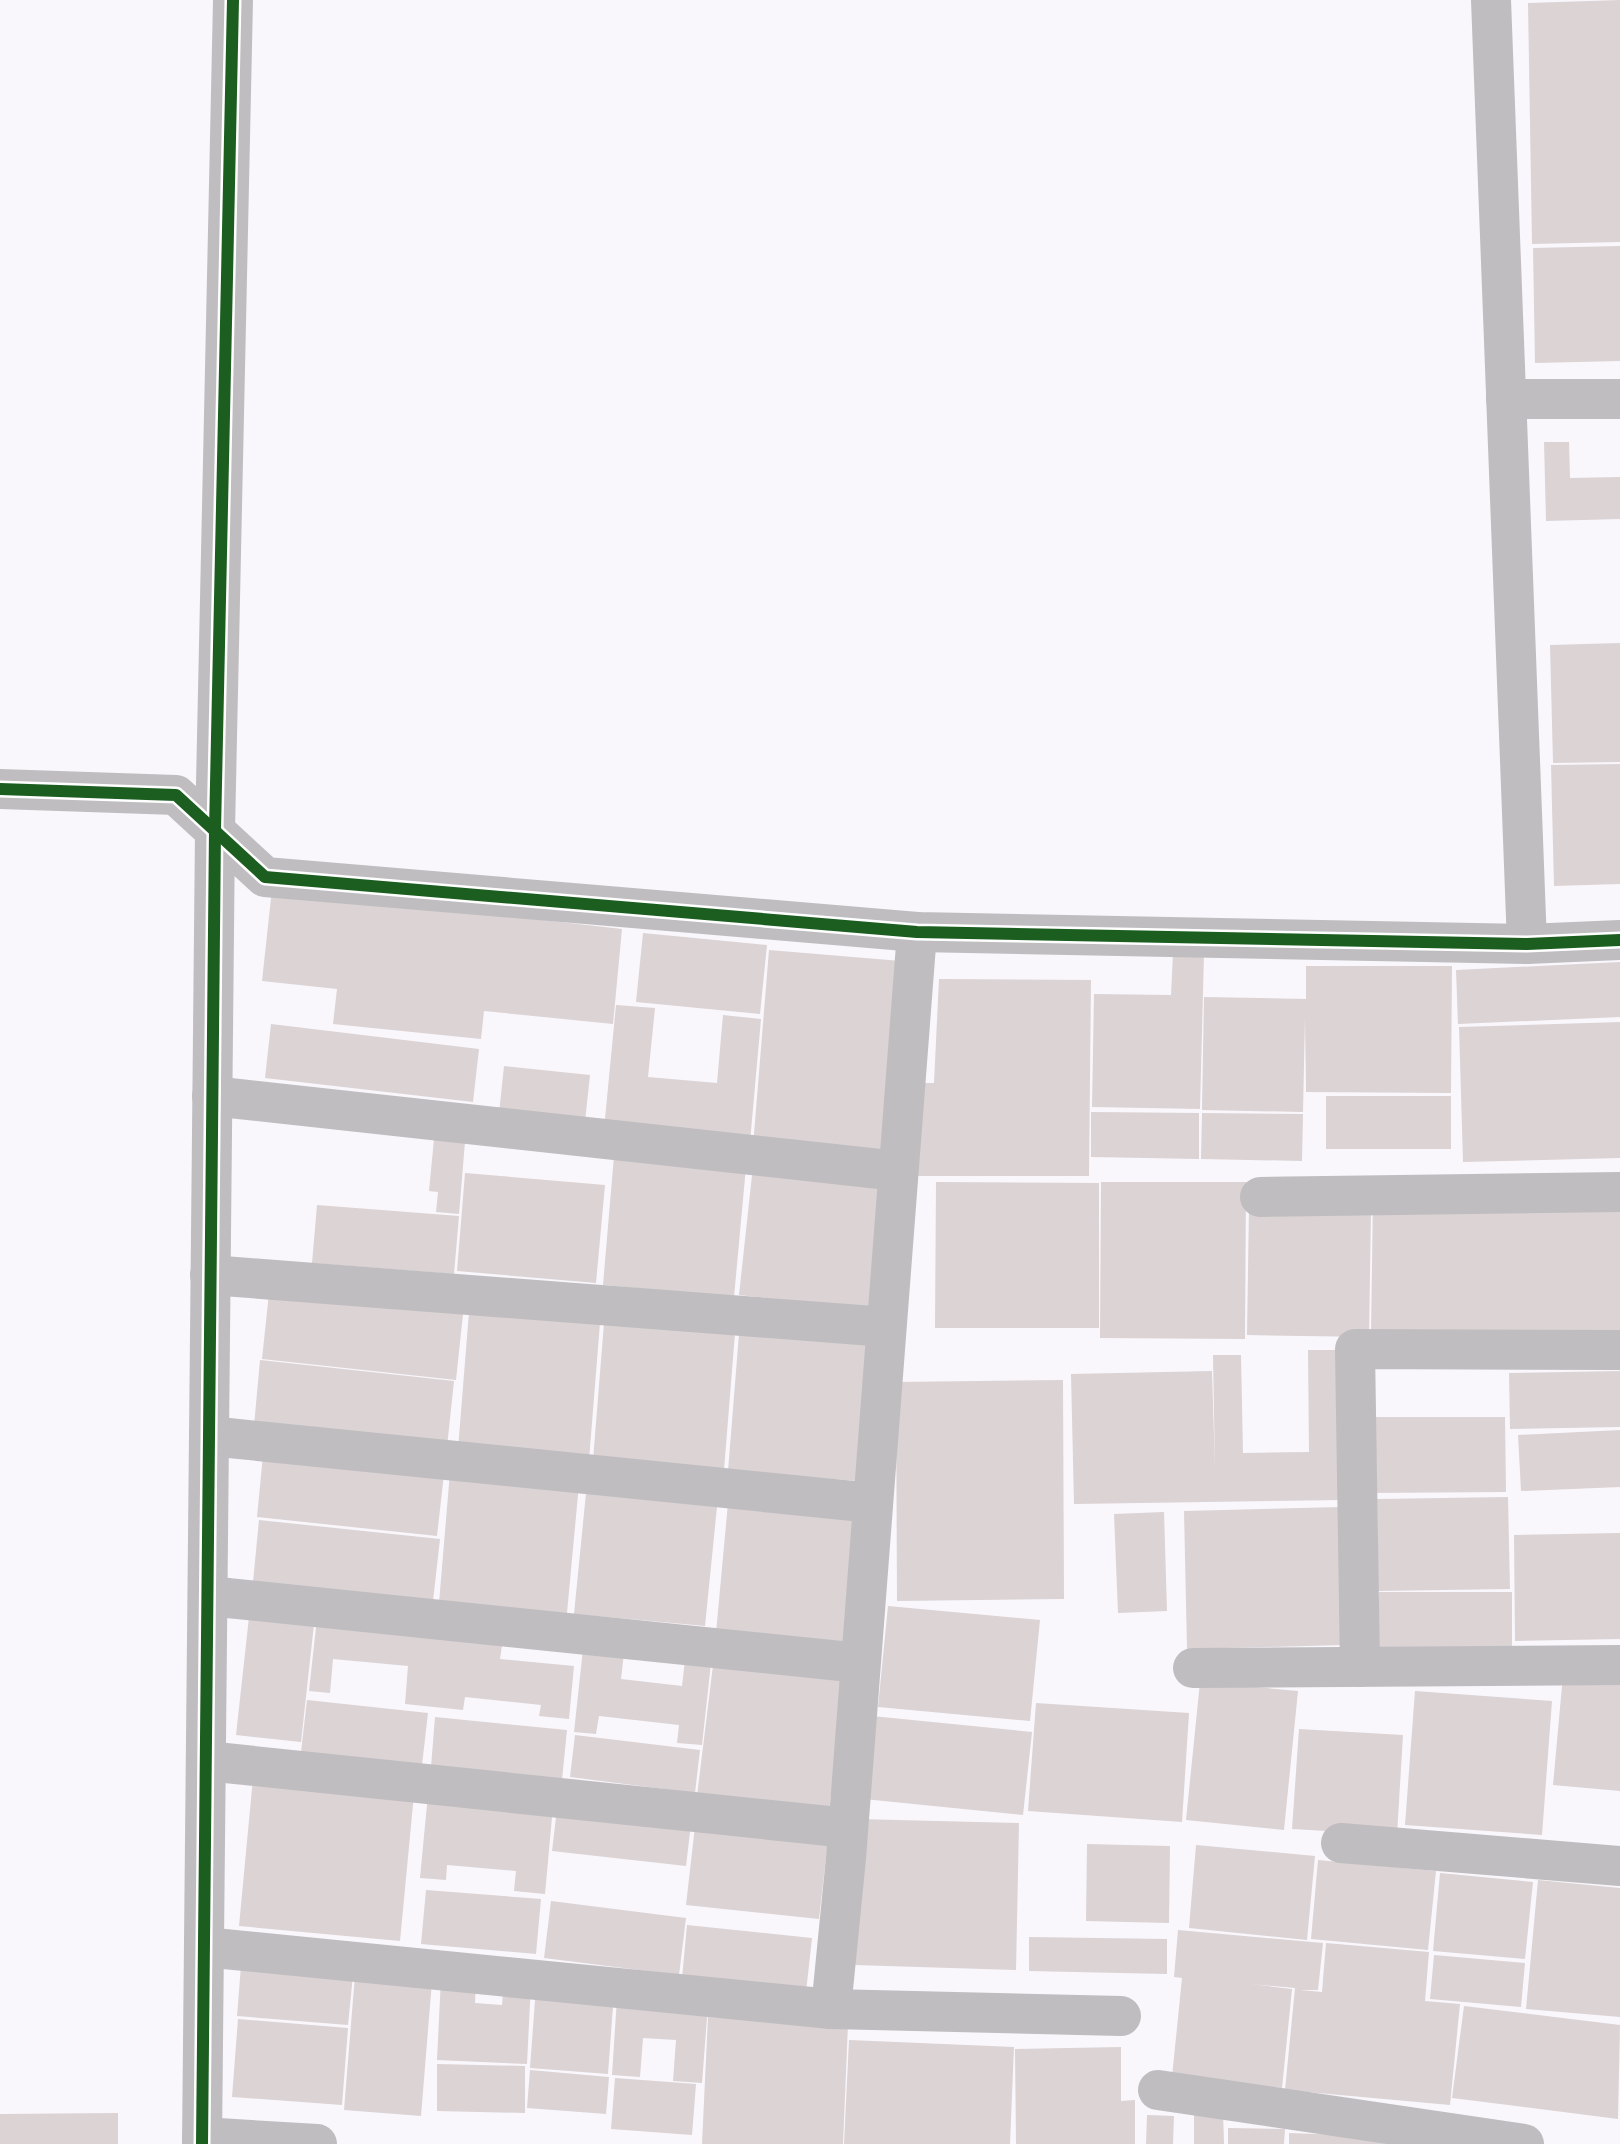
<svg xmlns="http://www.w3.org/2000/svg" width="1620" height="2144" font-family="'Noto Serif',serif">
<style>
.building{fill:#dbd3d4}
.lines{fill:none;stroke-linecap:round;stroke-linejoin:round}
.minor{stroke:#bfbdc0;stroke-width:40}
.cycleway-casing{stroke:#fff;stroke-width:17}
.cycleway{stroke:#1b5e20;stroke-width:12}
</style>
<rect width="100%" height="100%" fill="#f9f7fc"/>
<!-- building -->
<g class="building">
<polygon points="1620,0 1620,242 1532,244 1528,3"/>
<polygon points="1620,246 1620,361 1535,363 1533,248"/>
<polygon points="1544,442 1569,442 1570,478 1620,477 1620,519 1546,521"/>
<polygon points="1620,643 1620,762 1553,763 1550,645"/>
<polygon points="1620,764 1620,884 1554,886 1551,765"/>
<polygon points="272,889 622,929 613,1024 484,1011 481,1039 333,1024 337,989 262,981"/>
<polygon points="643,933 767,945 760,1014 636,1002"/>
<polygon points="769,950 901,961 884,1157 753,1146"/>
<polygon points="1173,953 1204,954 1200,1109 1092,1107 1094,994 1171,995"/>
<polygon points="1620,962 1620,1017 1458,1024 1456,970"/>
<polygon points="1306,966 1452,966 1451,1093 1306,1092 1305,1017 1303,1112 1202,1110 1204,997 1306,999"/>
<polygon points="939,979 1091,980 1089,1176 911,1176 923,1083 934,1083"/>
<polygon points="616,1005 655,1008 648,1077 717,1083 723,1015 761,1019 750,1142 604,1129"/>
<polygon points="1620,1022 1620,1158 1463,1162 1459,1027"/>
<polygon points="271,1024 479,1049 473,1102 265,1078"/>
<polygon points="504,1066 590,1075 584,1131 498,1123"/>
<rect x="1326" y="1096" width="125" height="53"/>
<polygon points="1091,1112 1199,1113 1199,1159 1091,1157"/>
<polygon points="1202,1113 1303,1114 1302,1161 1201,1159"/>
<polygon points="434,1139 465,1142 459,1214 436,1212 438,1192 429,1191"/>
<polygon points="614,1156 746,1167 734,1297 603,1285"/>
<polygon points="753,1166 892,1181 878,1310 739,1295"/>
<polygon points="465,1173 605,1185 596,1283 457,1271"/>
<polygon points="936,1182 1099,1183 1099,1328 935,1328"/>
<polygon points="1101,1182 1246,1182 1245,1339 1100,1338"/>
<polygon points="1373,1196 1620,1200 1620,1339 1371,1335"/>
<polygon points="317,1205 459,1216 454,1274 312,1263"/>
<polygon points="1249,1206 1371,1208 1369,1337 1247,1335"/>
<polygon points="269,1293 463,1314 456,1380 262,1359"/>
<polygon points="469,1312 600,1323 589,1460 458,1449"/>
<polygon points="604,1323 735,1333 724,1470 593,1460"/>
<polygon points="739,1334 870,1344 858,1481 728,1471"/>
<polygon points="1308,1350 1341,1350 1343,1500 1074,1504 1071,1374 1212,1371 1215,1470 1213,1355 1241,1355 1243,1453 1309,1452"/>
<polygon points="260,1360 454,1381 447,1447 254,1426"/>
<polygon points="1620,1371 1620,1427 1510,1429 1509,1373"/>
<polygon points="1063,1380 1064,1599 897,1601 896,1382"/>
<polygon points="1366,1417 1505,1417 1506,1492 1367,1493"/>
<polygon points="1620,1430 1620,1487 1521,1491 1518,1435"/>
<polygon points="263,1455 444,1474 437,1536 257,1517"/>
<polygon points="450,1472 579,1484 567,1613 439,1603"/>
<polygon points="587,1483 718,1497 705,1626 574,1614"/>
<polygon points="1508,1497 1510,1589 1378,1591 1377,1499"/>
<polygon points="728,1503 859,1515 847,1645 716,1633"/>
<polygon points="1341,1507 1344,1645 1187,1649 1184,1511"/>
<polygon points="1164,1512 1167,1611 1118,1613 1114,1514"/>
<polygon points="259,1520 440,1539 433,1601 253,1582"/>
<polygon points="1620,1533 1620,1639 1515,1641 1514,1535"/>
<polygon points="1379,1592 1512,1592 1512,1648 1379,1647"/>
<polygon points="888,1606 1040,1620 1030,1721 878,1707"/>
<polygon points="250,1608 315,1615 301,1742 236,1735"/>
<polygon points="317,1618 503,1638 500,1659 574,1666 569,1719 539,1716 541,1705 465,1697 463,1710 405,1704 408,1666 333,1659 330,1693 309,1691"/>
<polygon points="583,1649 624,1653 621,1679 682,1686 685,1660 711,1663 702,1745 677,1743 679,1725 599,1716 596,1734 574,1732"/>
<polygon points="714,1657 846,1672 829,1811 697,1796"/>
<polygon points="1563,1675 1620,1681 1620,1791 1553,1785"/>
<polygon points="1200,1682 1298,1691 1284,1830 1186,1820"/>
<polygon points="1415,1691 1552,1701 1542,1835 1405,1825"/>
<polygon points="307,1700 428,1713 422,1765 301,1752"/>
<polygon points="1036,1703 1189,1713 1182,1822 1028,1811"/>
<polygon points="862,1715 1032,1732 1023,1815 854,1798"/>
<polygon points="435,1717 567,1730 562,1780 431,1767"/>
<polygon points="1299,1729 1403,1735 1397,1835 1292,1829"/>
<polygon points="575,1735 700,1750 695,1793 570,1777"/>
<polygon points="253,1778 414,1794 400,1941 239,1926"/>
<polygon points="428,1794 553,1806 545,1894 514,1891 516,1871 447,1865 446,1880 420,1878"/>
<polygon points="557,1809 691,1824 686,1866 552,1851"/>
<polygon points="857,1819 1019,1823 1016,1970 854,1965"/>
<polygon points="695,1826 828,1840 819,1919 686,1905"/>
<polygon points="1087,1844 1170,1846 1169,1923 1086,1921"/>
<polygon points="1196,1845 1315,1856 1307,1940 1189,1928"/>
<polygon points="1318,1860 1436,1871 1428,1950 1311,1939"/>
<polygon points="1440,1873 1533,1882 1525,1959 1433,1951"/>
<polygon points="1538,1880 1620,1888 1620,2017 1526,2009"/>
<polygon points="426,1890 541,1899 536,1954 421,1944"/>
<polygon points="551,1901 686,1918 679,1975 544,1958"/>
<polygon points="687,1925 812,1938 806,1992 682,1978"/>
<polygon points="1178,1930 1323,1943 1318,1990 1300,1990 1322,1992 1326,1943 1429,1952 1425,2001 1460,2004 1450,2105 1285,2090 1295,1988 1250,1984 1292,1989 1282,2088 1172,2077 1182,1978 1174,1977"/>
<polygon points="1029,1937 1167,1939 1167,1974 1029,1971"/>
<polygon points="1434,1955 1525,1963 1521,2007 1430,1999"/>
<polygon points="241,1966 353,1975 348,2025 237,2016"/>
<polygon points="355,1975 432,1981 421,2116 344,2110"/>
<polygon points="441,1978 476,1979 475,2003 502,2005 504,1982 531,1983 527,2064 437,2060"/>
<polygon points="536,1987 614,1993 608,2074 530,2068"/>
<polygon points="617,1998 708,2005 702,2083 673,2081 676,2040 643,2038 640,2077 612,2075"/>
<polygon points="1464,2006 1620,2025 1618,2119 1452,2098"/>
<polygon points="708,2017 848,2024 843,2144 702,2144"/>
<polygon points="238,2019 348,2028 342,2105 232,2097"/>
<polygon points="849,2040 1014,2047 1010,2144 844,2144"/>
<polygon points="1121,2047 1121,2101 1135,2100 1135,2144 1016,2144 1015,2049"/>
<polygon points="437,2064 525,2066 525,2113 437,2111"/>
<polygon points="530,2070 609,2077 606,2114 527,2108"/>
<polygon points="615,2078 696,2084 692,2135 611,2129"/>
<polygon points="1194,2111 1223,2111 1224,2144 1194,2144"/>
<polygon points="118,2113 118,2144 0,2144 0,2114"/>
<polygon points="1147,2115 1174,2116 1173,2144 1146,2144"/>
<polygon points="1228,2128 1285,2129 1284,2144 1228,2144"/>
<polygon points="1289,2133 1398,2137 1397,2144 1289,2144"/>
</g>
<g class="lines">
<!-- minor -->
<g class="minor">
<polyline points="1491,0 1527,944"/>
<polyline points="1506,399 1620,399"/>
<polyline points="0,789 176,795 265,877 917,932 1527,944 1620,940"/>
<polyline points="212,1096 898,1171"/>
<polyline points="1260,1197 1620,1192"/>
<polyline points="210,1275 886,1327"/>
<polyline points="209,1436 873,1503"/>
<polyline points="208,1596 860,1663"/>
<polyline points="1360,1667 1355,1349 1620,1350"/>
<polyline points="1193,1668 1620,1665"/>
<polyline points="206,1761 848,1828"/>
<polyline points="1341,1843 1620,1866"/>
<polyline points="204,1947 831,2009 1121,2016"/>
<polyline points="831,2009 846,1858 917,932"/>
<polyline points="1158,2090 1524,2144"/>
<polyline points="202,2137 317,2144"/>
<polyline points="202,2144 215,830 233,0"/>
</g>
<defs>
<g id="cycleway">
<polyline points="0,789 176,795 265,877 917,932 1527,944 1620,940"/>
<polyline points="202,2144 215,830 233,0"/>
</g>
</defs>
<!-- cycleway casing -->
<use href="#cycleway" class="cycleway-casing"/>
<!-- cycleway -->
<use href="#cycleway" class="cycleway"/>
</g>
</svg>
